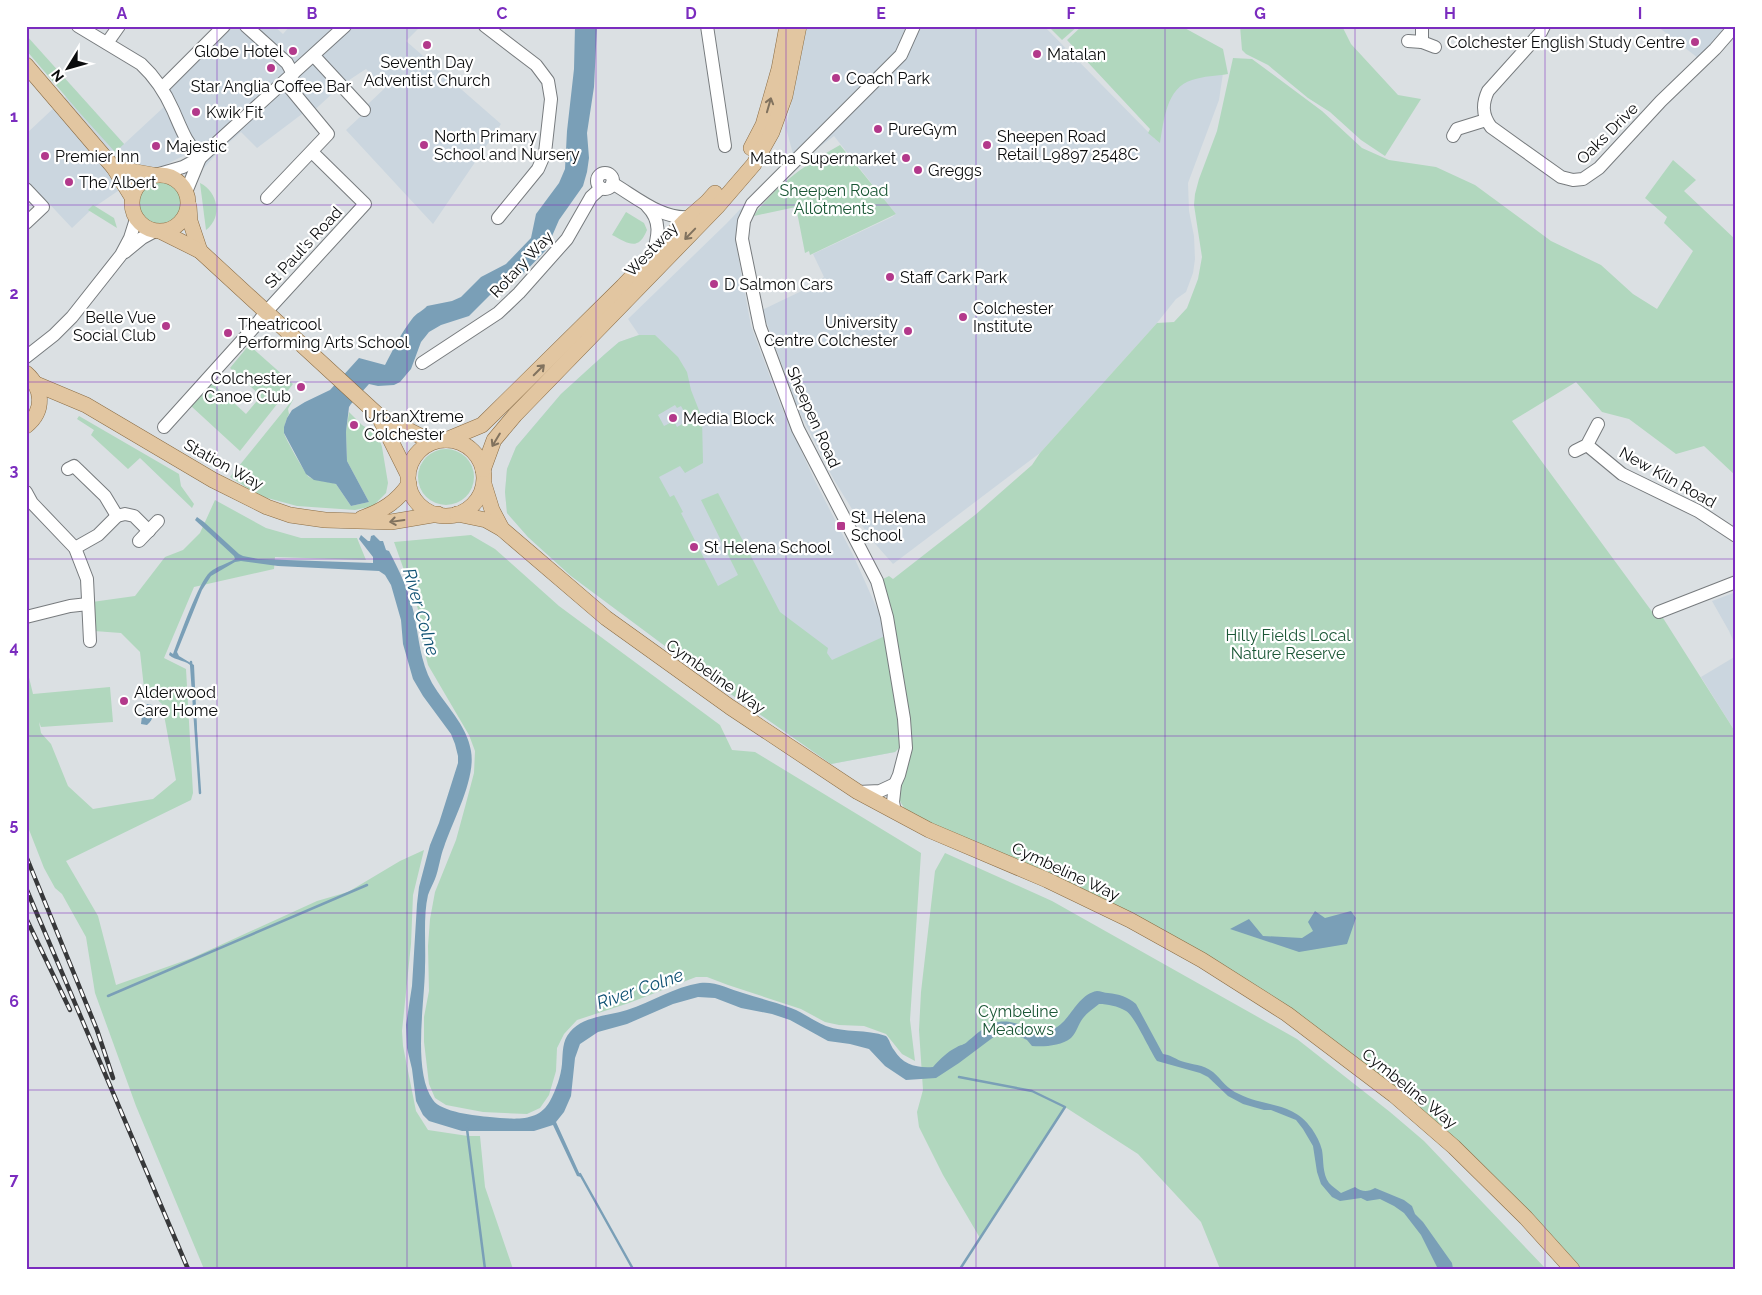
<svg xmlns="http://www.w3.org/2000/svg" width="1762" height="1295" font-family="Raleway,sans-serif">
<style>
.built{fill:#cbd6df}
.green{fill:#b1d7be;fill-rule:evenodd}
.water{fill:#7a9fb7}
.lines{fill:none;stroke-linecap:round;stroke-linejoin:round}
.stream{stroke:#7a9fb7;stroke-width:2.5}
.minor-casing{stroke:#777b7e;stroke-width:14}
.major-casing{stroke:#8a6c44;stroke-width:16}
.minor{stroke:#fff;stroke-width:12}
.major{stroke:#e2c6a1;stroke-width:15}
.rail-casing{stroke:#37383a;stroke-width:4.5}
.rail{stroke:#fff;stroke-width:2.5;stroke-dasharray:8;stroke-linecap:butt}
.oneway{stroke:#81725e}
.grid{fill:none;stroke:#7b2cbf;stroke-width:1;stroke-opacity:0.55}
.poi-dot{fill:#b3398b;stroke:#fff;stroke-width:2}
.labels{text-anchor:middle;stroke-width:4.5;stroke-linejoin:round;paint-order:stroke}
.poi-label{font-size:16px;fill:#0b0c0d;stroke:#fff;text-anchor:start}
.street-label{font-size:16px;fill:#0b0c0d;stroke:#fff}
.park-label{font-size:16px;fill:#1b5736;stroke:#fff}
.water-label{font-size:18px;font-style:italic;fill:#0f5173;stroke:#fff}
.neatline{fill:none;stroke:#7b2cbf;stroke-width:2}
.grid-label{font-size:16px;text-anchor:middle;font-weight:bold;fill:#7b2cbf}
</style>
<rect width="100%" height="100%" fill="#dbe0e3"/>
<!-- built -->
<g class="built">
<polygon points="233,26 274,26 283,34 290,26 421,26 406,41 501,124 433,224 346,130 361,116 367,105 385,88 366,69 343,84 310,114 306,111 257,148 241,132 219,151 204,168 187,154 131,182 93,208 72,228 26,179 26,134 74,89 124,144 165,106 166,93"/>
<polygon points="807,26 1044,26 1155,139 1174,81 1223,73 1219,100 1188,183 1189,211 1194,236 1195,259 1193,273 1186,292 1176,299 1157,323 1040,453 893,564 870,538 834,480 798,409 762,310 812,286 824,277 813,254 892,217 896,214 834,136 810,154 758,203 746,221 736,244 751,326 781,406 814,479 854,557 883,622 901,746 895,752 831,764 712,681 571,576 528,537 507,513 505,492 507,469 516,447 561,394 605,354 619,342 639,335 628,319 726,224 793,154 786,128"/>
<polygon points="1657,26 1728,26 1698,58"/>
<polygon points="1736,592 1736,647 1729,631 1712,601"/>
<polygon points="1736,656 1736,733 1701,677"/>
</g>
<!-- green -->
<g class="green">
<polygon points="1048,26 1078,26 1062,40"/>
<path d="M 1082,26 L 1181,26 L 1223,49 L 1228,74 C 1216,76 1204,76 1192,80 C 1166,88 1164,120 1160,143 L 1148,133 L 1150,129 L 1067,40 Z"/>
<polygon points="1240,26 1342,26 1351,44 1398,95 1421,99 1385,156 1361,140 1330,112 1308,98 1268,65 1246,54 1242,50"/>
<polygon points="26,35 124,144 115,152 79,112 26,50"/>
<path d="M 1233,58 L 1252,59 L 1322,111 L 1362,148 L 1389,160 L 1436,167 L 1475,185 L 1551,241 L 1601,265 L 1633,294 L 1657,309 L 1693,251 L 1664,223 L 1667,217 L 1645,198 L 1673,160 L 1696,180 L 1684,191 L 1736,240 L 1736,476 L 1704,446 L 1676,454 L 1629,419 L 1602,412 L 1576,382 L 1512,421 L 1653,613 L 1663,618 L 1736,733 L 1736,1269 L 1578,1269 L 1556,1242 L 1287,1009 L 909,814 C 894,796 896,791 905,771 L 883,579 L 889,576 L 893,579 L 975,515 L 1032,465 L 1040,453 L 1157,323 L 1174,322 L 1187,308 L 1198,279 L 1202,257 L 1194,205 L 1195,194 L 1199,179 L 1217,131 Z"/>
<path d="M 840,145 L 896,214 L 810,255 L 809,251 L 805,253 L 796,207 L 754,216 C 759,207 767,200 774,192 C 795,172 815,159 840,145 Z"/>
<circle cx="160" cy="203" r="22"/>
<path d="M 200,183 C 218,192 223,217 206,230 Z"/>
<polygon points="93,205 114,218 117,228 88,210"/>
<path d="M 626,212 L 644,223 L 647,230 C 638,252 628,243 612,235 Z"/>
<path d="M 639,335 L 655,335 L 678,357 L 687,372 L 691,390 L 702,418 L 703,463 L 685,473 L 680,466 L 659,477 L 670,497 L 674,495 L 683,512 L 681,513 L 718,586 L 738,575 L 701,500 L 718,493 L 780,612 L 828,648 L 827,653 L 832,660 L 885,636 L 901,746 L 895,752 L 831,764 L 712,681 L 571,576 L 528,537 L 507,513 L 505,492 L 507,469 L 516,447 L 561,394 L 605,354 L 619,342 ZM 675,405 L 677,408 L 681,406 L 689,420 L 677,427 L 674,421 L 664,426 L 658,415 Z"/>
<polygon points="249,345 293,384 240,451 191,406 212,383 246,414 261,396 230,368"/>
<path d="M 294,398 L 288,409 L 289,414 C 286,419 284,427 284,433 C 285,438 305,473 309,477 C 316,481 327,481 336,484 L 351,506 L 369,502 L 347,461 L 346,432 L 349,412 L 362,425 L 378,435 L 382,447 L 388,483 L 386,493 L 373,506 L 355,510 L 297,506 L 260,496 L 230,477 Z"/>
<polygon points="79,416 179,474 181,486 194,504 192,508 140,458 128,469 91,435 94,430 77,419"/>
<circle cx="446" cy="477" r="28"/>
<polygon points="215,500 266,528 301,538 357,538 366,560 275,557 274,569 194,587 164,658 186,669 193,793 191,800 66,861 98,916 116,985 192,958 317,901 348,892 400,861 424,850 413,895 411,944 402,1031 403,1046 416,1111 428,1130 468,1136 480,1136 485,1187 513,1269 204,1269 136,1106 95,993 86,937 62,894 55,888 44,868 26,822 26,665 33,694 110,687 113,722 41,727 39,722 41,733 51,744 68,786 93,809 153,799 176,780 162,704 144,688 140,652 121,633 94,631 92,602 135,596 165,557 183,550 200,533"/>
<polygon points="471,535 495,549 559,606 720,725 732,750 755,752 921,853 910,1020 915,1061 902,1054 886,1034 864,1026 839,1025 825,1022 801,1009 728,985 707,977 696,977 629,1003 577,1020 564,1034 557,1048 556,1071 549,1095 540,1108 527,1114 483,1112 446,1105 435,1098 429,1084 424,1042 424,1017 429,991 428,946 430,919 435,892 456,840 465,807 474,773 475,751 469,735 428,665 422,641 419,612 394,542"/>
<polygon points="945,853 1052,901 1297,1039 1390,1112 1424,1141 1546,1269 1220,1269 1201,1222 1138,1154 1065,1107 980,1238 943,1175 919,1127 917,1112 923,1090 919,1030 921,992 935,871"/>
</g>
<!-- water -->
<g class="water">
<path d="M 575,26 L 597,26 L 594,87 L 587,133 L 589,158 L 587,172 L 583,186 L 559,220 L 546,250 L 521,276 L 511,284 L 490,295 L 469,316 L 441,325 L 429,332 L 421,342 L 411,369 L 400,382 L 394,385 L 378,386 L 369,384 L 351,404 L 349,407 L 346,432 L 347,461 L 369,502 L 351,506 L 336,484 L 314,480 L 306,474 L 284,433 L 284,427 L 287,418 L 292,410 L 305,402 L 330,390 L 359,358 L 385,365 C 393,350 401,333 412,319 C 416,313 423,311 427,306 L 452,301 L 461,297 L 481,277 L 506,264 L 531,238 L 536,214 L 559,183 L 565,169 L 567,131 L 574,69 Z"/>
<path d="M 197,517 L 204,522 L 239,554 L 243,556 L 258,559 L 373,563 L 373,557 L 359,539 L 361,535 L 368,541 L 370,541 L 371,536 L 374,535 L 380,541 L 383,541 L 386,550 L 389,551 C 400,572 409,591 414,614 C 419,638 420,661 432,683 C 445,705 467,725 471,751 C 476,779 453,820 444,847 C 440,857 439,869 435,879 C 433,884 430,889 428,895 C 423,916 426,945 425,967 C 425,1001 412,1071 433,1100 C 441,1112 476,1116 490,1117 C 513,1119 538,1123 550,1101 C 556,1090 561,1076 562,1064 C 563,1052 562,1041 570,1032 C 583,1016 608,1016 627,1010 C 652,1002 674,987 700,983 C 715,981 729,989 743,993 C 759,998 775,1002 791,1008 C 803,1012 813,1021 826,1026 C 845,1033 866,1029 886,1036 C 890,1040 890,1045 894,1050 C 903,1065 916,1068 933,1067 C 940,1059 947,1052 957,1047 C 960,1045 964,1045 967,1042 C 981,1031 990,1019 1010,1022 C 1029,1025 1027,1035 1050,1030 C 1070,1025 1075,995 1097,991 C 1100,991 1105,993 1108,993 C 1119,994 1128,997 1136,1004 L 1163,1054 C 1170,1055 1174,1058 1181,1061 C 1192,1065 1203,1064 1213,1072 C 1222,1080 1227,1089 1239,1094 C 1267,1108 1292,1101 1312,1129 C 1316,1135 1320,1142 1322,1150 C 1324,1161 1322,1173 1329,1183 C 1332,1186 1337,1190 1341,1193 L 1355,1187 C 1362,1192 1368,1192 1375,1188 L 1404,1200 L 1412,1206 L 1415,1214 L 1423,1222 L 1452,1263 L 1453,1269 L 1438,1269 L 1421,1235 L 1404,1213 L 1394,1206 L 1380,1199 L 1367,1201 L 1361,1198 L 1340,1201 L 1332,1197 L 1321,1184 L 1317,1172 L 1313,1146 L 1303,1129 L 1296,1120 L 1271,1110 L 1264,1110 L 1243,1104 L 1228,1096 L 1208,1077 L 1200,1073 L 1157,1061 C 1150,1051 1134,1015 1126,1011 C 1117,1006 1108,1004 1099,1004 C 1093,1009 1085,1014 1081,1021 C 1078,1026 1076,1033 1071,1038 C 1061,1046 1044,1047 1032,1046 L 1027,1040 L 1013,1033 L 995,1036 L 959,1063 L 936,1078 L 906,1080 L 885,1066 L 869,1049 L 850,1044 L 828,1041 L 790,1020 L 772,1014 L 741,1008 L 715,998 L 698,997 L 673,1004 L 627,1024 L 598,1032 L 580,1044 L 575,1058 L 571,1096 L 564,1112 L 556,1122 L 581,1177 L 577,1176 L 553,1125 L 534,1131 L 462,1131 L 429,1121 L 423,1115 L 416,1101 L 412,1069 L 407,1048 L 406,1025 L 412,986 L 417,904 L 419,887 L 430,845 L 439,823 L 458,763 L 458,756 L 455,744 L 451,734 L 423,696 L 413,679 L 403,644 L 401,620 L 391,585 L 385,575 L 379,571 L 278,566 L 241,561 L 235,562 L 211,576 L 202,590 L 177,652 L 179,656 L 194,665 L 200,793 L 192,667 C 187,660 176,661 169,655 L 170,652 L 173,654 C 179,638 199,581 210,572 C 217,566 227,564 235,559 L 234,556 L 195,520 Z"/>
<path d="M 147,704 L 152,705 C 154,713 154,719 147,725 L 141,724 L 142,716 Z"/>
<polygon points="1315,911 1325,918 1351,911 1356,918 1347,944 1299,952 1230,929 1249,919 1263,936 1302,938 1313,931 1308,922"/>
</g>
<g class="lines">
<!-- stream -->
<g class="stream">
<polyline points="191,662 200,793"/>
<polyline points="108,996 367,885"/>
<polyline points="959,1077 1032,1091 1065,1107 960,1269"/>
<polyline points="467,1129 485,1269"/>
<polyline points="580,1174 633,1269"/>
</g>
<defs>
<g id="minor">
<path d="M 78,26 L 141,64 C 155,77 165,92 173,110 C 181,128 186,143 200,158"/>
<polyline points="246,26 287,63 293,74"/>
<polyline points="485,26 536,65 548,81 551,99 545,153 538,169 498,218"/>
<polyline points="707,26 725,146"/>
<path d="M 1544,26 L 1541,32 L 1488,91 C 1482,104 1482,115 1491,127 L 1561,177 L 1573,180 L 1583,179 L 1599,168 L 1661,101 L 1715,49 L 1735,26"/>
<polyline points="1408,41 1422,42 1435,47"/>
<polyline points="1422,42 1422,26"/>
<polyline points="107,43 119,26"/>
<polyline points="314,56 364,110"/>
<polyline points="162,88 224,26"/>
<polyline points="1453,136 1457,129 1486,120"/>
<circle cx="605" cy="181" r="8"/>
<polyline points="159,174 183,167 200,158 345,26"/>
<path d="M 612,183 C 636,197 662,220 690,217"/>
<polyline points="26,189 43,207 26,223"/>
<polyline points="186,192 200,158"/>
<polyline points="267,198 328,134 285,82"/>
<path d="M 647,206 C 662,221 658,236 653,255"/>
<polyline points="125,252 142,238 155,231"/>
<polyline points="26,357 54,335 72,317 121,255 130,238 136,219"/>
<polyline points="422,363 498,313 519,293 567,239 591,197 601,188"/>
<polyline points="164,427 256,325 266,312 365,204 312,152"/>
<polyline points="1587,445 1622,474 1698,511 1736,536"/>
<polyline points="1575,451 1587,445 1598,424"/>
<polyline points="68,469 74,466 105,496 117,516"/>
<polyline points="26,492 32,503 75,548 87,579 90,641"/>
<polyline points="139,541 158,521"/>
<polyline points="75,548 98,535 117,516 125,514 134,516 149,531"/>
<polyline points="1659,612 1736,582"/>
<polyline points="26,617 70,606 88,604"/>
<polyline points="858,792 880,791 895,784"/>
<polyline points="895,812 893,802 895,784 899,775 906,748 904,719 887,617 877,581 798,429 760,327 742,239 744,221 752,204 901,55 914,26"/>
</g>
<g id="major">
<polyline points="26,65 114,168 132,197"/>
<polyline points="751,148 763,125 779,69 787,26"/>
<polyline points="114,168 153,175"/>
<circle cx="160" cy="203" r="28"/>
<polyline points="189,206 190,221 200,251"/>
<polyline points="162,232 200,251 378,415 432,442"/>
<path d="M 26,373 C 43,388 45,411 26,426"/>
<polyline points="36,384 86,405 213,480 267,507 290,515 325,520 391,522 438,514"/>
<polyline points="378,415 408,475"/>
<polyline points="446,440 482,425 623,286 684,222 707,202 715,193"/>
<circle cx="446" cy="478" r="38"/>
<polyline points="483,470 494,440 515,415 717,207 754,164 772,132 785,96 799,26"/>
<polyline points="484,484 492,510 502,529"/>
<polyline points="457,514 486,520 502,529 606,618 730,707 858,792 929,830 1047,880 1130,920 1202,960 1287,1014 1394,1095 1454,1147 1526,1218 1572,1269"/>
<path d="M 362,518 C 382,511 397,502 409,484"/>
</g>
</defs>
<!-- minor casing -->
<use href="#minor" class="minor-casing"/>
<!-- major casing -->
<use href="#major" class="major-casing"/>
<!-- minor -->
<use href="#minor" class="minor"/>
<!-- major -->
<use href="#major" class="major"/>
<defs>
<g id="rail">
<polyline points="26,856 97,1030 113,1078"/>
<polyline points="26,888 188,1269"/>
<polyline points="26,918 70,1010"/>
</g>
</defs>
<!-- rail casing -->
<use href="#rail" class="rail-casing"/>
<!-- rail -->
<use href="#rail" class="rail"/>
</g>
<!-- one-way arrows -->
<defs><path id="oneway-shaft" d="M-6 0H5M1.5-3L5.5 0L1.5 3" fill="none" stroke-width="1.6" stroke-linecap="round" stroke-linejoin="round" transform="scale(1.25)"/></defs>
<g class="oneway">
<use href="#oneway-shaft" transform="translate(769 105) rotate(-74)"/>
<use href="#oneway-shaft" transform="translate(690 234) rotate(134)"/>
<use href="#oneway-shaft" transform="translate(539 370) rotate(-45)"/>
<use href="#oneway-shaft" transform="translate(496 440) rotate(121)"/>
<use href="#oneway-shaft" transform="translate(397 521) rotate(172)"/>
</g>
<!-- grid -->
<path class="grid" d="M 217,26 L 217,1269M 407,26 L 407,1269M 596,26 L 596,1269M 786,26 L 786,1269M 976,26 L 976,1269M 1165,26 L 1165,1269M 1355,26 L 1355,1269M 1545,26 L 1545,1269M 26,205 L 1736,205M 26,382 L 1736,382M 26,559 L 1736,559M 26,736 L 1736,736M 26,913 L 1736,913M 26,1090 L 1736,1090"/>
<!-- markers -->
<g class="poi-dot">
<circle cx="1695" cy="42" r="5"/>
<circle cx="427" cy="45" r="5"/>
<circle cx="293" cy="51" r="5"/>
<circle cx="1037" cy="54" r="5"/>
<circle cx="271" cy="68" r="5"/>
<circle cx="836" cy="78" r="5"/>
<circle cx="196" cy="112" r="5"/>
<circle cx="878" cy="129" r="5"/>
<circle cx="424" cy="145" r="5"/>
<circle cx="987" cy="145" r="5"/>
<circle cx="156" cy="146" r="5"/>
<circle cx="45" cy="156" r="5"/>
<circle cx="906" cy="158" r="5"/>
<circle cx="918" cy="170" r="5"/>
<circle cx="69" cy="182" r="5"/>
<circle cx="890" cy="277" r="5"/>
<circle cx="714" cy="284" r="5"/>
<circle cx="963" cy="317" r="5"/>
<circle cx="166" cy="326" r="5"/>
<circle cx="908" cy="331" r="5"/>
<circle cx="228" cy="333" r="5"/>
<circle cx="301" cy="387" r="5"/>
<circle cx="673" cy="418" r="5"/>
<circle cx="354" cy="425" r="5"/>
<rect x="836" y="521" width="10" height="10" rx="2.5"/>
<circle cx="694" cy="547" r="5"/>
<circle cx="124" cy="701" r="5"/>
</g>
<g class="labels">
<!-- poi labels -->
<g class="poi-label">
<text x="1685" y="48" text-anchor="end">Colchester English Study Centre</text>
<text x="283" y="57" text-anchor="end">Globe Hotel</text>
<text x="1047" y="60">Matalan</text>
<text x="427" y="68" text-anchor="middle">Seventh Day<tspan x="427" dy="18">Adventist Church</tspan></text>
<text x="846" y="84">Coach Park</text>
<text x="271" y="92" text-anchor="middle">Star Anglia Coffee Bar</text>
<text x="206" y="118">Kwik Fit</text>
<text x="888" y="135">PureGym</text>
<text x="434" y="142">North Primary<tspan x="434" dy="18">School and Nursery</tspan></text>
<text x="997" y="142">Sheepen Road<tspan x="997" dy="18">Retail L9897 2548C</tspan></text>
<text x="166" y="152">Majestic</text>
<text x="55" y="162">Premier Inn</text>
<text x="896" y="164" text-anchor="end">Matha Supermarket</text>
<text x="928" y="176">Greggs</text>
<text x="79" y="188">The Albert</text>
<text x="900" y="283">Staff Cark Park</text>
<text x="724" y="290">D Salmon Cars</text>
<text x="973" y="314">Colchester<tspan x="973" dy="18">Institute</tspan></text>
<text x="156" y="323" text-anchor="end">Belle Vue<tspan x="156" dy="18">Social Club</tspan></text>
<text x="898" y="328" text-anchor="end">University<tspan x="898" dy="18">Centre Colchester</tspan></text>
<text x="238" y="330">Theatricool<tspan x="238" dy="18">Performing Arts School</tspan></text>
<text x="291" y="384" text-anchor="end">Colchester<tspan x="291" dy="18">Canoe Club</tspan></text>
<text x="364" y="422">UrbanXtreme<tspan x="364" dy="18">Colchester</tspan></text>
<text x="683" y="424">Media Block</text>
<text x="851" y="523">St. Helena<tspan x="851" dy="18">School</tspan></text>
<text x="704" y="553">St Helena School</text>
<text x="134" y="698">Alderwood<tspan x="134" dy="18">Care Home</tspan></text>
</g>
<!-- street labels -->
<g class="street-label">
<text transform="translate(1607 133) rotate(-45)" y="6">Oaks Drive</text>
<text transform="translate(303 247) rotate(-47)" y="6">St Paul's Road</text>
<text transform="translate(651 249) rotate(-46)" y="6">Westway</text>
<text transform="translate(521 264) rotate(-47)" y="6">Rotary Way</text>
<text transform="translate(814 417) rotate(66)" y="6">Sheepen Road</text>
<text transform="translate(224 464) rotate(29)" y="6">Station Way</text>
<text transform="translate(1668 477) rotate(29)" y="6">New Kiln Road</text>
<text transform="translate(716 676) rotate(35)" y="6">Cymbeline Way</text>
<text transform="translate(1066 871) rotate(25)" y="6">Cymbeline Way</text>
<text transform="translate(1410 1088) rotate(39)" y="6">Cymbeline Way</text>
</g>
<!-- park labels -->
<g class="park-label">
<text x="834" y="196">Sheepen Road<tspan x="834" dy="18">Allotments</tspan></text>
<text x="1288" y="641">Hilly Fields Local<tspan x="1288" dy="18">Nature Reserve</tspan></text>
<text x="1018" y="1017">Cymbeline<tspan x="1018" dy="18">Meadows</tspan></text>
</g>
<!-- water labels -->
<g class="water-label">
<text transform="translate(421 612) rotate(74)" y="6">River Colne</text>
<text transform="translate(640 989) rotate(-19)" y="6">River Colne</text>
</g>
</g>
<!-- border -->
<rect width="1762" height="1295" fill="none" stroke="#ffffff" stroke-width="55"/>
<!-- north arrow -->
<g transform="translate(68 68) rotate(233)" stroke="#ffffff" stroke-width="4" paint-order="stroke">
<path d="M0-4L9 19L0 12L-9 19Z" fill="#0b0c0d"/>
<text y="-8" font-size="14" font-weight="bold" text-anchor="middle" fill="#0b0c0d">N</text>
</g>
<rect x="28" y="28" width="1706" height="1240" class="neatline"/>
<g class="grid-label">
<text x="122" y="19">A</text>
<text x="312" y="19">B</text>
<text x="502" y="19">C</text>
<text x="691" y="19">D</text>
<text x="881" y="19">E</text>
<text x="1071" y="19">F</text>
<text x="1260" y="19">G</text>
<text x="1450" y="19">H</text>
<text x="1640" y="19">I</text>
<text x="14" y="122">1</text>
<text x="14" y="299">2</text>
<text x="14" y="476">3</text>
<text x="14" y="653">4</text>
<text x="14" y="830">5</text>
<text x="14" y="1007">6</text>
<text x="14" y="1185">7</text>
</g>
</svg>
